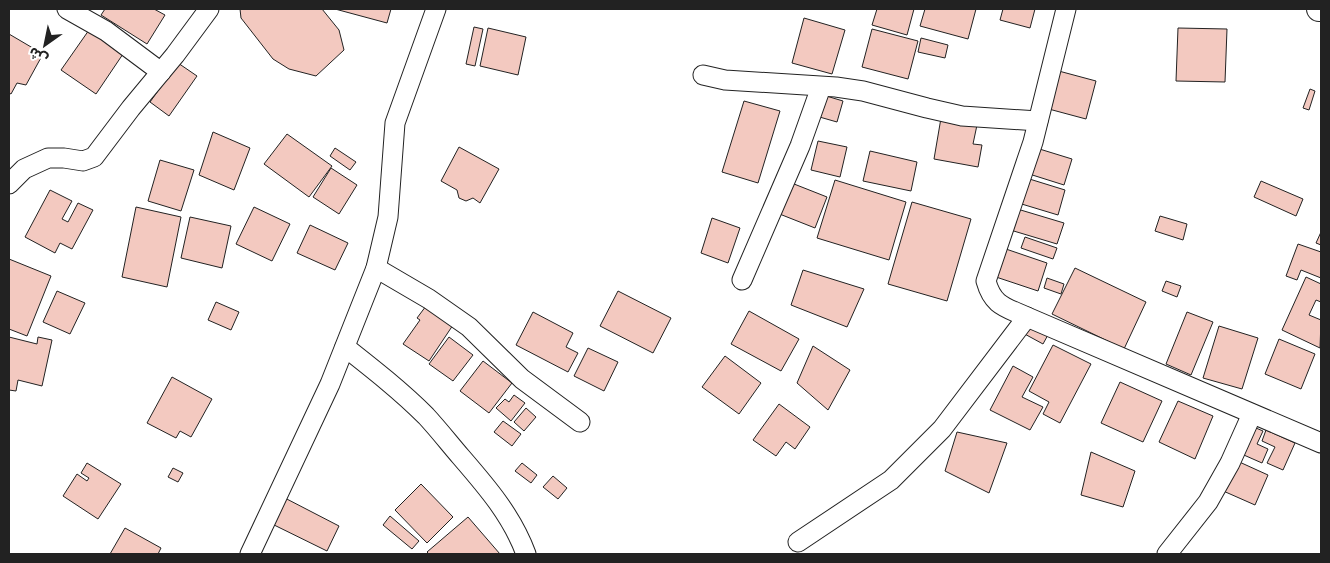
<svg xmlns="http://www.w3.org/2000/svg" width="1330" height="563" font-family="Inter,'Noto Sans Arabic',sans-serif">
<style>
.building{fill:#f3c9c0;stroke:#222}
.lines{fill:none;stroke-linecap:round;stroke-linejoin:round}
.minor-casing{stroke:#222;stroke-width:21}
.tertiary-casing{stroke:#222;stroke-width:26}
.minor{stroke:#fff;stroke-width:19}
.tertiary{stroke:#fff;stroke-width:24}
</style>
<rect width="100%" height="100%" fill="#fff"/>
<!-- building -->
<g class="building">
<polygon points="105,9 154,9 165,15 147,44 101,15"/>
<polygon points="240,9 322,9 339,30 344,50 316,76 289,69 273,59 241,18"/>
<polygon points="335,9 391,9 387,23"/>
<polygon points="877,9 914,9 907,35 872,25"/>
<polygon points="925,9 976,9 968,39 920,26"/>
<polygon points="1003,9 1035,9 1030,28 1000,20"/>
<polygon points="804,18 845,30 832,74 792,63"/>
<polygon points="474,27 483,29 475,66 466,64"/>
<polygon points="488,28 526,37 518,75 480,66"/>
<polygon points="1178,28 1227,29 1225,82 1176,81"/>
<polygon points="872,29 918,41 908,79 862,67"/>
<polygon points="89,30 123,54 96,94 61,70"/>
<polygon points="9,34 43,54 26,85 17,83 11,94 9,93"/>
<polygon points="921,38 948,45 945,58 918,52"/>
<polygon points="178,63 197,76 169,116 150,102"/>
<polygon points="1055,70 1096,81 1086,119 1045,108"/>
<polygon points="1310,89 1315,91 1309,110 1303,108"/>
<polygon points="823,95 843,101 837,122 816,116"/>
<polygon points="744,101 780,111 758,183 722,172"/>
<polygon points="941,118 977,125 973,144 982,145 978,167 934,159"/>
<polygon points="213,132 250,148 234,190 199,175"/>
<polygon points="287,134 332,166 309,197 264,164"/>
<polygon points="818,141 847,147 840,177 811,170"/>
<polygon points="459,147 499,169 480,203 473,198 466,201 459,198 457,190 441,181"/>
<polygon points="1033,147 1072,159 1064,185 1026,173"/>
<polygon points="335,148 356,162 350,170 330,156"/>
<polygon points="870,151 917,162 911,191 863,181"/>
<polygon points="160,160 194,170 181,211 148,201"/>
<polygon points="331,168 357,185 339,214 313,197"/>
<polygon points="1023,177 1065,190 1058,215 1015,202"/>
<polygon points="835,180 906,202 889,260 817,238"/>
<polygon points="1261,181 1303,199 1296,216 1254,197"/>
<polygon points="789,182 827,197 815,228 777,213"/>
<polygon points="50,190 72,201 62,219 68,222 78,203 93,210 72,249 60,243 55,253 25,237"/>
<polygon points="912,202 971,219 947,301 888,284"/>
<polygon points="136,207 181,217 167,287 122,277"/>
<polygon points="254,207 290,224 272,261 236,244"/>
<polygon points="1014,208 1064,223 1057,244 1007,229"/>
<polygon points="1160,216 1187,224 1183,240 1155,231"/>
<polygon points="190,217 231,226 222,268 181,258"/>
<polygon points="712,218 740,228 728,263 701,253"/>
<polygon points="310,225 348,243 335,270 297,253"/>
<polygon points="1321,232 1321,245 1316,243"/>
<polygon points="1025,237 1057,248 1053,259 1021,248"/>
<polygon points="1298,244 1321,252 1321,278 1301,270 1297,280 1286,276"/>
<polygon points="1000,247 1047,263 1038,291 990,275"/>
<polygon points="9,259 51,276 27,336 9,329"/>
<polygon points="1075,268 1146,302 1124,349 1052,314"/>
<polygon points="803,270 864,289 847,327 791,305"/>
<polygon points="1306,277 1321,284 1321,302 1316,300 1309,315 1321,320 1320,348 1282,330"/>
<polygon points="1047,278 1064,284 1061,294 1044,288"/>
<polygon points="1166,281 1181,286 1177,297 1162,291"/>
<polygon points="57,291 85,303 70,334 43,322"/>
<polygon points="618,291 671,318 653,353 600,326"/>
<polygon points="216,302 239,312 231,330 208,320"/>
<polygon points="426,306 453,325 429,361 403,344 420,320 417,318"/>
<polygon points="749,311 799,339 781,371 731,344"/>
<polygon points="533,312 573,333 566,347 578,353 568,372 516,345"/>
<polygon points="1187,312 1213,322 1191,375 1166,364"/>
<polygon points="1027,321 1049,333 1043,344 1021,332"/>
<polygon points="1219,326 1258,338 1242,389 1203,378"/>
<polygon points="9,337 37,344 38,337 52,340 42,386 18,380 16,391 9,390"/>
<polygon points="449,337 473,355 453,381 429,364"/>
<polygon points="1279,339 1315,354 1301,389 1265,374"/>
<polygon points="1053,345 1091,364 1060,423 1043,414 1049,402 1029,391"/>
<polygon points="813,346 850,370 828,410 797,383"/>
<polygon points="588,348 618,362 604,391 574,376"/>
<polygon points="725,356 761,383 739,414 702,387"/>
<polygon points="483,361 512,383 489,413 460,391"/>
<polygon points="1013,366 1033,377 1022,397 1043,407 1030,430 990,410"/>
<polygon points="172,377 212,399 191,437 180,431 176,438 147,423"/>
<polygon points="1120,382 1162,401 1143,442 1101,423"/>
<polygon points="514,395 525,403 511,421 496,408 505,399 509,402"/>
<polygon points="1178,401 1213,416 1195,459 1159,442"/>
<polygon points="779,404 810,427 795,449 786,442 776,456 753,440"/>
<polygon points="526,408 536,417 524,431 514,422"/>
<polygon points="503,421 521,434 512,446 494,432"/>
<polygon points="1249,425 1263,431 1257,444 1268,449 1262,463 1237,452"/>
<polygon points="1266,430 1295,443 1283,470 1267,463 1275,447 1262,441"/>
<polygon points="957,432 1007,443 989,493 945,471"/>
<polygon points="1091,452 1135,471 1123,507 1081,495"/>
<polygon points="1235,460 1268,475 1255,505 1221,490"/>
<polygon points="87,463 121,484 98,519 63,496 77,474 87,481 89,478 81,473"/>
<polygon points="522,463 537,475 531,483 515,471"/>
<polygon points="173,468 183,473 178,482 168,477"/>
<polygon points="553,476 567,488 558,499 543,487"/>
<polygon points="421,484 453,517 427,543 395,510"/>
<polygon points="281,496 339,526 327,551 268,522"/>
<polygon points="390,516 419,541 412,549 383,525"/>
<polygon points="468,517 500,554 429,554 427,552"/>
<polygon points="125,528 161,548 158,554 110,554"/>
</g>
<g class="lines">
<defs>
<g id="minor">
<polyline points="67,9 106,31 161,72"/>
<path d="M 1066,9 L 1033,142 L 986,281 C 993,306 1005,307 1027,317 L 1321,443"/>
<polyline points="703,75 725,80 836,87 863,91 927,108 962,116 1038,121"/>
<polyline points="9,184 24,169 48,158 64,158 83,161 94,157 131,108 175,55 209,9"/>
<polyline points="376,268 429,299 469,327 522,379 580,422"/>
<polyline points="742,280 800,146 821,87"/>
<path d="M 345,347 C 373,369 401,391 426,416 C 438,429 449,443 461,457 C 487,487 512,516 526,554"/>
<polyline points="798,542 891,480 942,429 1027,317"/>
<polyline points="250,554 330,384 376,268 388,217 395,123 436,9"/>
<polyline points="1167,554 1208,502 1230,463 1252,414"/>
</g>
<polyline id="tertiary" points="1319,9 1321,9"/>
</defs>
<!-- minor casing -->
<use href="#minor" class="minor-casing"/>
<!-- tertiary casing -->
<use href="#tertiary" class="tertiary-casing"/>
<!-- minor -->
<use href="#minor" class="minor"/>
<!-- tertiary -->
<use href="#tertiary" class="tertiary"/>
</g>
<!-- border -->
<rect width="1330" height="563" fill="none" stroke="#222222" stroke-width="20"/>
<!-- north arrow -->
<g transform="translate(45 45) rotate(213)" stroke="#ffffff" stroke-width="4" paint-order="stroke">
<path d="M0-4L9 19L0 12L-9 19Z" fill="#222222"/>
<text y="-8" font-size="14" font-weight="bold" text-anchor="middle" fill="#222222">ش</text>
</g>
</svg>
